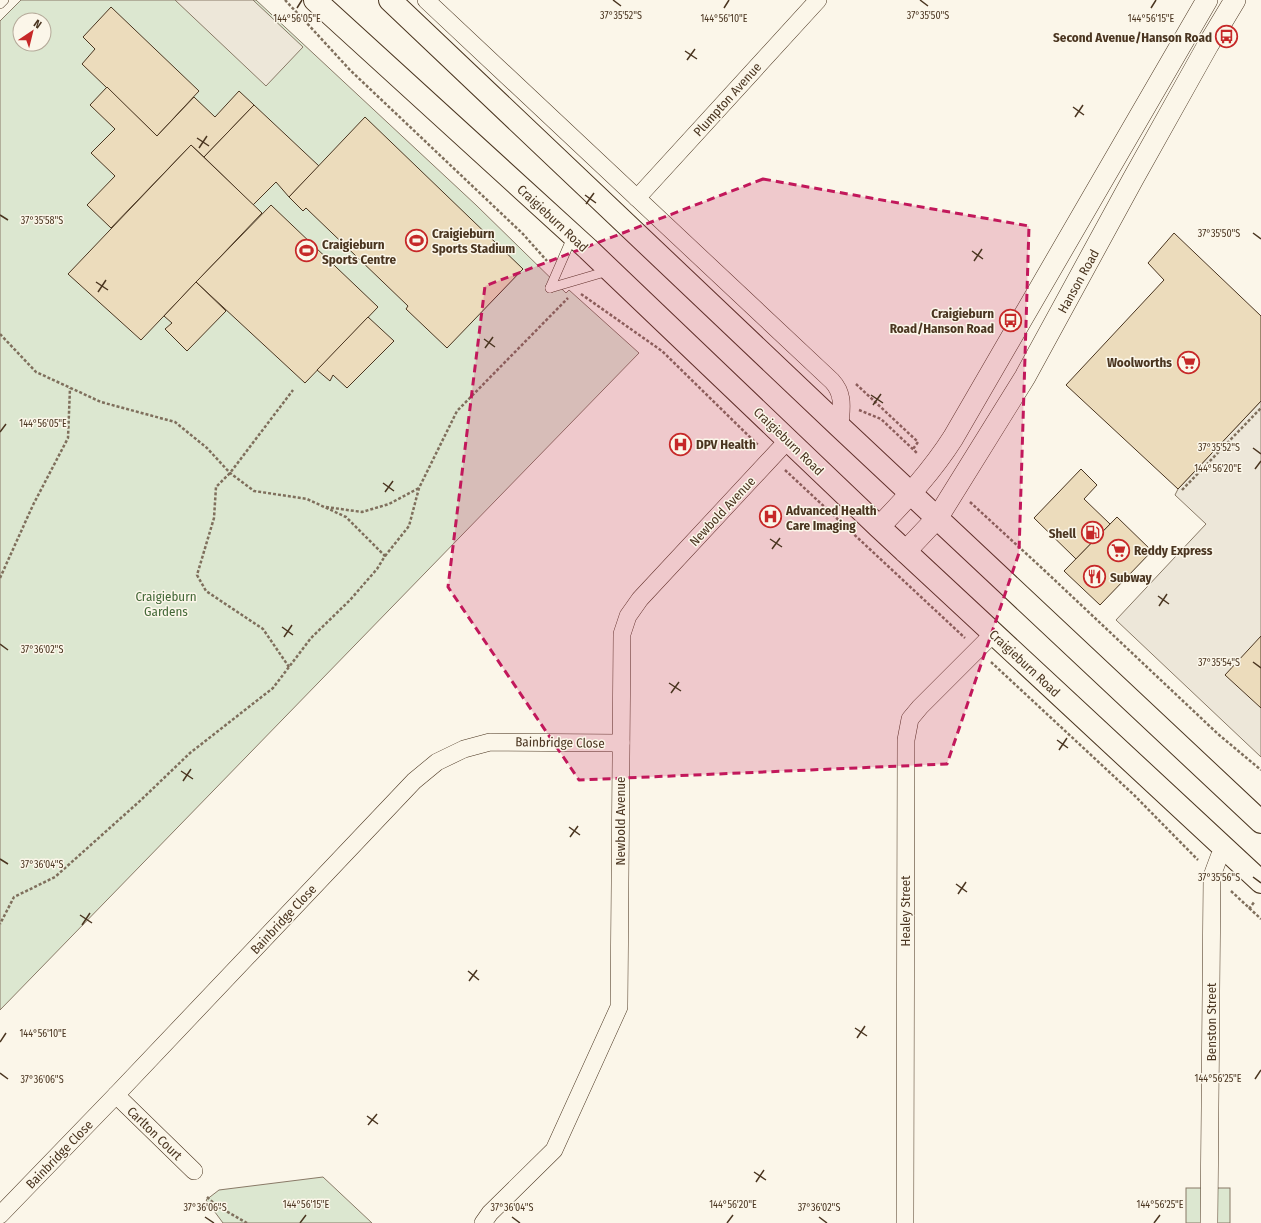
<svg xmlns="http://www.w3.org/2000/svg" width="1261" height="1223" font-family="'Fira Sans Condensed',sans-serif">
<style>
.green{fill:#dce7d0;stroke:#887966;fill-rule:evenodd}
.parking{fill:#ede7d9;stroke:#887966}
.building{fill:#ecdcbc;stroke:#4a3520}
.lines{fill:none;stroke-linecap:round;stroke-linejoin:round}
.service-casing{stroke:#4a3520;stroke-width:10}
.minor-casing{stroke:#4a3520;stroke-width:18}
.tertiary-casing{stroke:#4a3520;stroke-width:22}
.primary-casing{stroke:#4a3520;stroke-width:24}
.path{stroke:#7f6f5c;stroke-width:2.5;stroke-dasharray:3 2;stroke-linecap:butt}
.service{stroke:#fbf6e9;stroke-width:9}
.minor{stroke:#fbf6e9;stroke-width:17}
.tertiary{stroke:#fbf6e9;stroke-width:21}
.primary{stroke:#fbf6e9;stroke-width:22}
.marked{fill:#c2185b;fill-opacity:0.2;stroke:#c2185b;stroke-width:3;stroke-dasharray:8 5;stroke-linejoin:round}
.ticks{fill:none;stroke:#4a3520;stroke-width:1.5}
.labels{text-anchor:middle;stroke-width:3;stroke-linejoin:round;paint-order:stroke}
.poi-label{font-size:13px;font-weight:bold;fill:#4a3520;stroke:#fbf6e9;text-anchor:start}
.street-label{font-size:13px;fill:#4a3520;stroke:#fbf6e9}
.park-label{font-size:13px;fill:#436837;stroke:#fbf6e9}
.ticks-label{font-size:10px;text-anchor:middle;fill:#4a3520;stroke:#fbf6e9;stroke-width:3;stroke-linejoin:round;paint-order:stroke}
</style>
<rect width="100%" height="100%" fill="#fbf6e9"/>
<!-- green -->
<g class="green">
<path d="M 21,0 L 256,0 L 476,205 L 566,293 L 569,290 L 639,353 L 0,1010 L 0,21 ZM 20,20 L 44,20 L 44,44 L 20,44 Z"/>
<polygon points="323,1177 372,1223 223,1223 206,1200 219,1190"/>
<rect x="1186" y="1188" width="44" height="35"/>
</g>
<!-- parking -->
<g class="parking">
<polygon points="175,0 253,0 303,47 266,86"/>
<polygon points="1261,401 1261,757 1116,620 1206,524 1175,495 1178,489"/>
</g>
<!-- building -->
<g class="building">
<polygon points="111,7 199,91 157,136 82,64 95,49 83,37"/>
<polygon points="107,87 157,136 194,97 215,117 239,91 254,105 204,157 191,145 111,228 87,205 115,176 91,153 115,129 90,105"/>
<polygon points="254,105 319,166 289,197 276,182 253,205 204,157"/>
<polygon points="365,117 523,269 447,348 406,309 408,306 306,208 303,211 289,197"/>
<polygon points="191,145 262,213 141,340 68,274"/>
<polygon points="271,205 378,307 305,383 196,282"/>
<polygon points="1174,233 1261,316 1261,401 1178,489 1066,385 1164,280 1148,263"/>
<polygon points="196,282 226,311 187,351 165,329 172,323 164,316"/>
<polygon points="368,317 394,341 347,388 333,375 330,381 317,370"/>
<polygon points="1081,469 1097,485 1084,499 1110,524 1076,559 1034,518"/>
<polygon points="1117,517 1152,551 1100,605 1064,571"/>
<polygon points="1261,636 1261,708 1225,675"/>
</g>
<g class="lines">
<defs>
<g id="service">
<polyline points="0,4 4,0"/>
<polyline points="550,288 608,271"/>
<polyline points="550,288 573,235"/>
</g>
<g id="minor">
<path d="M 426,0 L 832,381 C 845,395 841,409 840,427"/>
<polyline points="637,198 818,0"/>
<polyline points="116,1095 194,1171"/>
<polyline points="0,1215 116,1095 414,781 437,762 464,749 490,742 621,743"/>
<polyline points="483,1223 490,1213 554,1150 619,1007 622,634 628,616 640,599 788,440"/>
<polyline points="905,1223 906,740 910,719 920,707 993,634"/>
<polyline points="1209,1223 1212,876 1219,857 1226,848"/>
</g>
<g id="tertiary">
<path d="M 879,527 C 906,499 932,471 953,438 L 1207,0"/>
<polyline points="905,552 938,517 1025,377 1133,179 1208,45 1235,0"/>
</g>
<g id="primary">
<polyline points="315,0 588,249 879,527 1261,882"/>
<polyline points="390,0 840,427 1261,822"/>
</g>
</defs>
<!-- service casing -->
<use href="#service" class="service-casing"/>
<!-- minor casing -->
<use href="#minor" class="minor-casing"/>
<!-- tertiary casing -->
<use href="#tertiary" class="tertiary-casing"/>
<!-- primary casing -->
<use href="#primary" class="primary-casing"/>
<!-- path -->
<g class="path">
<polyline points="285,0 299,15"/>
<polyline points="304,20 350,70 523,234 547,261"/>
<polyline points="581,294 662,351 759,446"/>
<polyline points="0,334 36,372 101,402 175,422 207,448 230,473 254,491 307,499 346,517 385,556 377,569 350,600 311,638 273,688 190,753 141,800 55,877 14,897 0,924"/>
<polyline points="856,384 918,442 913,449"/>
<polyline points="859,410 881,419 918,454"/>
<polyline points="785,470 965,638"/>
<polyline points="1182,490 1261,408"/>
<polyline points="970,502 1044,570 1218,734 1261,770"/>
<polyline points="326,507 362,512 389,504 419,488"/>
<polyline points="385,556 409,526 419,488 457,411 568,298"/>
<polyline points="0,578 33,505 68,438 70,388"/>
<polyline points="991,662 1134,795 1198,860"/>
<polyline points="289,667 263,629 206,591 197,575 214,518 216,487 230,473 293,390"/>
<polyline points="1231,891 1261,919"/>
<polyline points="1249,909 1255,901"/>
<polyline points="207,1197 217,1206 247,1223"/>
</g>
<!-- service -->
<use href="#service" class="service"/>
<!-- minor -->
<use href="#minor" class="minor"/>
<!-- tertiary -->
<use href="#tertiary" class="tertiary"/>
<!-- primary -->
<use href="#primary" class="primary"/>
</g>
<!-- marked area -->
<path class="marked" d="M 763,179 L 1029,226 L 1019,553 L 947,764 L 579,780 L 448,587 L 485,286 Z"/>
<!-- ticks -->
<path class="ticks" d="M 613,0 L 621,6M 920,0 L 928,6M 297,8 L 302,0M 724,8 L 729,0M 1151,8 L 1156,0M 685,51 L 697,59M 687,60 L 695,49M 1073,107 L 1084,115M 1075,117 L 1083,105M 197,138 L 209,146M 199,148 L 207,136M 585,195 L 596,203M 586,204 L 594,193M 0,215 L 8,220M 1253,233 L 1261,239M 972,251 L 983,259M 974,261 L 982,249M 96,282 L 108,290M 98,292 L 106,280M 484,339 L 495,347M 485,348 L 493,337M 871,395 L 883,403M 873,405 L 881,394M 0,432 L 6,424M 1253,448 L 1261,454M 1255,469 L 1261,461M 383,483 L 394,491M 385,492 L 393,481M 770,539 L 782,547M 772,549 L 780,538M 1158,596 L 1169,604M 1159,606 L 1167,594M 282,627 L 293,635M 284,637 L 292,625M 0,644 L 8,650M 1253,662 L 1261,668M 669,683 L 681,691M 671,693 L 679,682M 1057,740 L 1068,748M 1059,750 L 1067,738M 181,771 L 193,779M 183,781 L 191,769M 569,827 L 580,835M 570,837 L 578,826M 0,859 L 8,864M 1253,877 L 1261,883M 956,884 L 967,892M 958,894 L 966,882M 80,915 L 92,923M 82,925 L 90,913M 468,971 L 479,980M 469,981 L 477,970M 855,1028 L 867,1036M 857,1038 L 865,1026M 0,1042 L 6,1033M 0,1073 L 8,1079M 1255,1079 L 1261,1070M 367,1116 L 378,1124M 368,1125 L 377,1114M 754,1172 L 766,1180M 756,1182 L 764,1170M 205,1217 L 214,1223M 512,1217 L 520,1223M 819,1217 L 827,1223M 300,1223 L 306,1215M 727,1223 L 733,1215M 1154,1223 L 1160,1215"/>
<!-- icons -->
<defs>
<symbol id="bus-ring" viewBox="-11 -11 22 22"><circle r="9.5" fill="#fbf6e9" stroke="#c62828" stroke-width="1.5"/><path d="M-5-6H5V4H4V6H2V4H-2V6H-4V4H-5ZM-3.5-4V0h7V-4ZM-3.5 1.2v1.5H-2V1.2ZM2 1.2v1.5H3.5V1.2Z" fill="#c62828"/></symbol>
<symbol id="stadium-ring" viewBox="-11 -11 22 22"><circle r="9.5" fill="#fbf6e9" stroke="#c62828" stroke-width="1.5"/><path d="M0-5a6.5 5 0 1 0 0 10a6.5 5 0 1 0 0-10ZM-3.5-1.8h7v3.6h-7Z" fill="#c62828"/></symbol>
<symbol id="supermarket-ring" viewBox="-11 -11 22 22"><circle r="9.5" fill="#fbf6e9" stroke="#c62828" stroke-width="1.5"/><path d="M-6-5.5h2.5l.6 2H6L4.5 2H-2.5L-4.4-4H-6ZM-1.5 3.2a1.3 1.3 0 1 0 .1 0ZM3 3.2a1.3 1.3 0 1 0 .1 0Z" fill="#c62828"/></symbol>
<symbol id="hospital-ring" viewBox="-11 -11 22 22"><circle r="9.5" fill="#fbf6e9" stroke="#c62828" stroke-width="1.5"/><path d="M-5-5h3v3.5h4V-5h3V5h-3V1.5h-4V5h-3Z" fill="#c62828"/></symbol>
<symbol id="fuel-ring" viewBox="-11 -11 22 22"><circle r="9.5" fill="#fbf6e9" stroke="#c62828" stroke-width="1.5"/><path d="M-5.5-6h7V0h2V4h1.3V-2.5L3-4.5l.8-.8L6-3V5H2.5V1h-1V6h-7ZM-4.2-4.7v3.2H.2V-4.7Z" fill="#c62828"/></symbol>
<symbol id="restaurant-ring" viewBox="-11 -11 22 22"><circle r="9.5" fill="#fbf6e9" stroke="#c62828" stroke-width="1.5"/><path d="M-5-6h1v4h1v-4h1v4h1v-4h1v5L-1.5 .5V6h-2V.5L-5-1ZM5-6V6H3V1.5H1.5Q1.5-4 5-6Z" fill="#c62828"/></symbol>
</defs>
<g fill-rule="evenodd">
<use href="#bus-ring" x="1214" y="24" width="25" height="25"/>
<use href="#stadium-ring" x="404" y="228" width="25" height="25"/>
<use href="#stadium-ring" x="294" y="238" width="25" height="25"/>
<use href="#bus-ring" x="998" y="308" width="25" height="25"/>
<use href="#supermarket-ring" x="1176" y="350" width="25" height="25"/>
<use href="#hospital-ring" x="668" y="432" width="25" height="25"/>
<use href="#hospital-ring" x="758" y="504" width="25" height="25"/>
<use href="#fuel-ring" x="1080" y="520" width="25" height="25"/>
<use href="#supermarket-ring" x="1106" y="538" width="25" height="25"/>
<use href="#restaurant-ring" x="1082" y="564" width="25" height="25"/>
</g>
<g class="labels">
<!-- poi labels -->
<g class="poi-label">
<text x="1212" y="42" text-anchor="end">Second Avenue/Hanson Road</text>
<text x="432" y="238">Craigieburn<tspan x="432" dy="15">Sports Stadium</tspan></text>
<text x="322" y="249">Craigieburn<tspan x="322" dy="15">Sports Centre</tspan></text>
<text x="994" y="318" text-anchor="end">Craigieburn<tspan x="994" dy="15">Road/Hanson Road</tspan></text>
<text x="1172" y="367" text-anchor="end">Woolworths</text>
<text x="696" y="449">DPV Health</text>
<text x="786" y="515">Advanced Health<tspan x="786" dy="15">Care Imaging</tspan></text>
<text x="1076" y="538" text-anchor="end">Shell</text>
<text x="1134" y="555">Reddy Express</text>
<text x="1110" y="582">Subway</text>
</g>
<!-- street labels -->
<g class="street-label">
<text transform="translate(727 99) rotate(-48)" y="5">Plumpton Avenue</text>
<text transform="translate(553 218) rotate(43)" y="5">Craigieburn Road</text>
<text transform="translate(1078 281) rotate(-61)" y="5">Hanson Road</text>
<text transform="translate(789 441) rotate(44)" y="5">Craigieburn Road</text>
<text transform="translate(722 511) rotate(-47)" y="5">Newbold Avenue</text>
<text transform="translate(1025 663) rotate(43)" y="5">Craigieburn Road</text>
<text transform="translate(560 742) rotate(1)" y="5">Bainbridge Close</text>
<text transform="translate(620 821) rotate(-90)" y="5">Newbold Avenue</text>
<text transform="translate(905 911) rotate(-90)" y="5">Healey Street</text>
<text transform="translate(283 919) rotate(-47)" y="5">Bainbridge Close</text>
<text transform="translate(1211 1022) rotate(-90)" y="5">Benston Street</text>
<text transform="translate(155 1133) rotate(44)" y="5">Carlton Court</text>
<text transform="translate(59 1154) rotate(-46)" y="5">Bainbridge Close</text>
</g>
<!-- park labels -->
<g class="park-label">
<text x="166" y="601">Craigieburn<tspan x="166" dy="15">Gardens</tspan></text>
</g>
</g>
<g class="ticks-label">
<text x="621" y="19">37°35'52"S</text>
<text x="928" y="19">37°35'50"S</text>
<text x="297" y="22">144°56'05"E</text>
<text x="724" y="22">144°56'10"E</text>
<text x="1151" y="22">144°56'15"E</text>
<text x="42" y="224">37°35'58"S</text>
<text x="1219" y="237">37°35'50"S</text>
<text x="43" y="427">144°56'05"E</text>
<text x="1219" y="451">37°35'52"S</text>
<text x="1218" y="472">144°56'20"E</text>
<text x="42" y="653">37°36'02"S</text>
<text x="1219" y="666">37°35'54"S</text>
<text x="42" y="868">37°36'04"S</text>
<text x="1219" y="881">37°35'56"S</text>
<text x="43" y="1037">144°56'10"E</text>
<text x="1218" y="1082">144°56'25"E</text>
<text x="42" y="1083">37°36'06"S</text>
<text x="306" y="1208">144°56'15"E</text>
<text x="733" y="1208">144°56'20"E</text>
<text x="1160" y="1208">144°56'25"E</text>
<text x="205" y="1211">37°36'06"S</text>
<text x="512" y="1211">37°36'04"S</text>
<text x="819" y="1211">37°36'02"S</text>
</g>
<!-- north arrow -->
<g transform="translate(32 32) rotate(35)"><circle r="19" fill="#fbf6e9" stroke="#b4a999"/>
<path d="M0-3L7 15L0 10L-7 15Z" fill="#c62828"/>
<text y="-6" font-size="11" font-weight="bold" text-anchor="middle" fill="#4a3520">N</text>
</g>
</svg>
